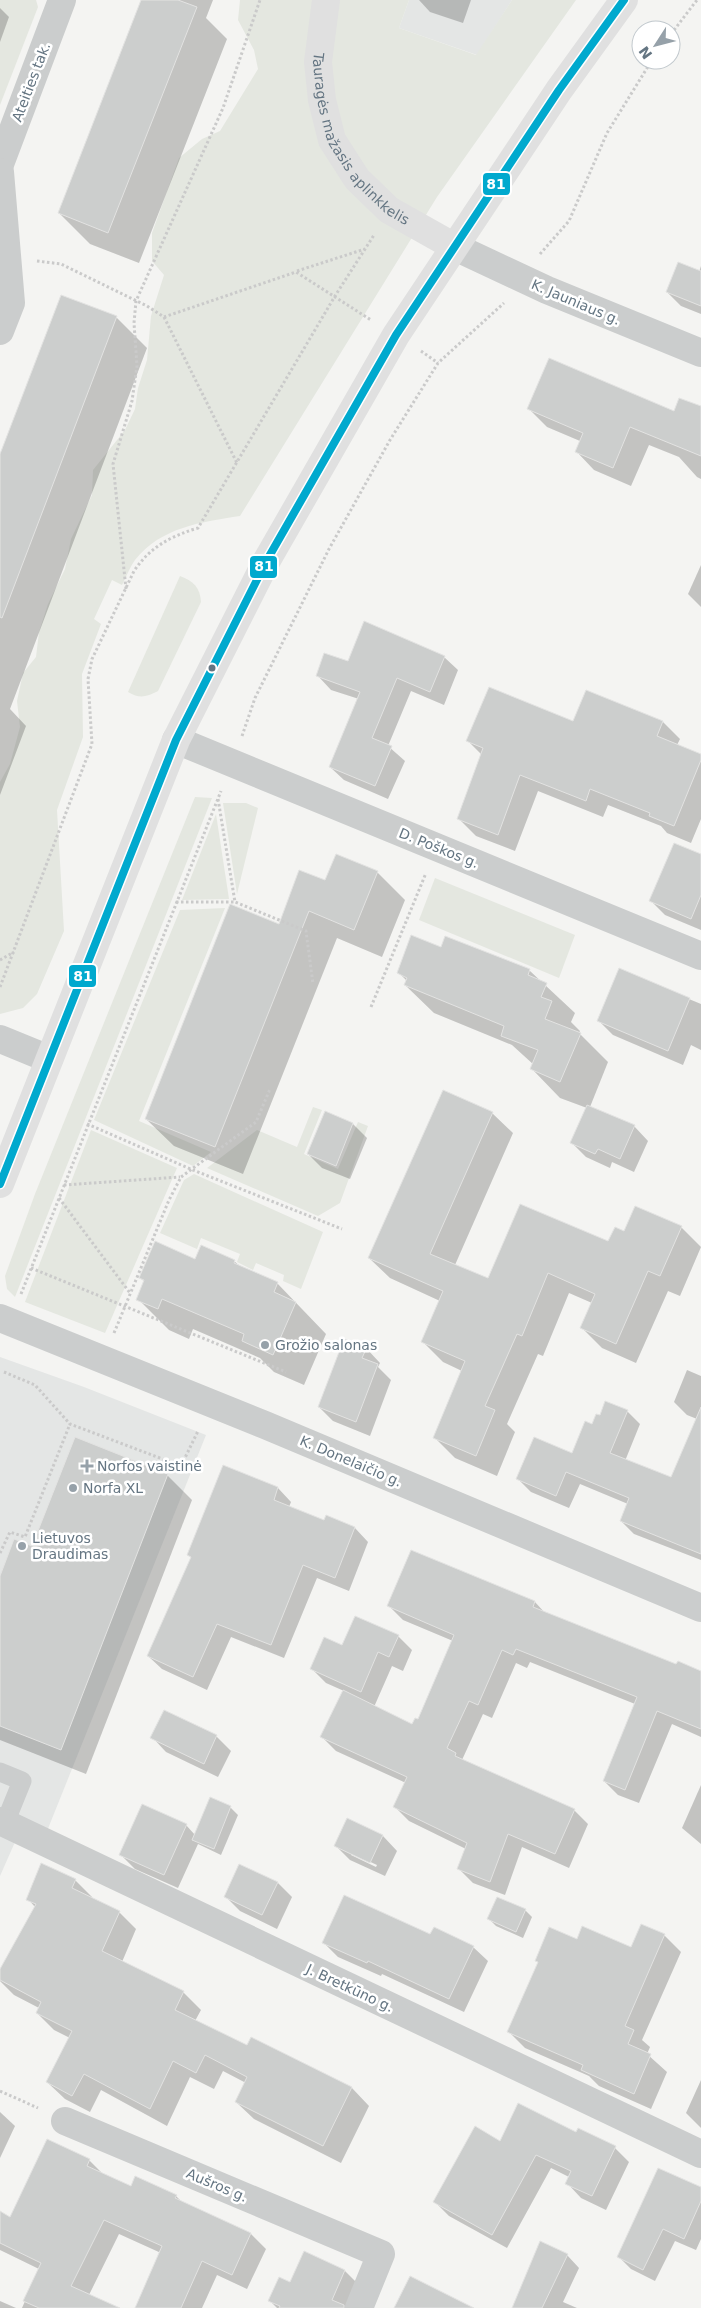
<svg xmlns="http://www.w3.org/2000/svg" width="701" height="2308" font-family="'DejaVu Sans',sans-serif">
<style>
.built{fill:#e4e6e5}
.green{fill:#e4e7e0}
.shadow{fill:#0003;fill-rule:evenodd}
.building{fill:#cccecd;stroke:#e3e3e2}
.lines{fill:none;stroke-linecap:round;stroke-linejoin:round}
.path{stroke:#cacaca;stroke-width:3;stroke-dasharray:2.5 2.5;stroke-linecap:butt}
.service{stroke:#cbcdcd;stroke-width:19}
.minor{stroke:#cbcdcd;stroke-width:28}
.secondary{stroke:#e0e0e0;stroke-width:28}
.primary{stroke:#e0e0e0;stroke-width:28}
.bus-1-casing{stroke:#fff;stroke-width:11}
.bus-1{stroke:#00a9ce;stroke-width:8}
.bus-dot{fill:#647582;stroke:#fff;stroke-width:2}
.poi-dot{fill:#96a1a9;stroke:#fff;stroke-width:2}
.labels{text-anchor:middle;stroke-width:5;stroke-linejoin:round;paint-order:stroke}
.street-label{font-size:14px;fill:#647582;stroke:#fff}
.poi-label{font-size:14px;fill:#647582;stroke:#fff;text-anchor:start}
.line-badge{stroke:#fff;stroke-width:2}
.badge-label{font-size:14px;text-anchor:middle;font-weight:bold;fill:#fff}
</style>
<rect width="100%" height="100%" fill="#f4f4f2"/>
<!-- built -->
<g class="built">
<polygon points="409,0 512,0 477,55 399,28"/>
<polygon points="0,1357 84,1387 206,1435 39,1851 15,1842 0,1876"/>
</g>
<!-- green -->
<g class="green">
<polygon points="0,0 36,0 38,7 0,105"/>
<path d="M 240,0 L 409,0 L 399,28 L 476,55 L 512,0 L 576,0 L 437,197 L 240,516 C 202,522 161,527 135,560 C 130,567 126,577 122,585 L 112,580 L 94,619 L 101,624 L 82,674 L 83,737 L 57,810 L 64,931 L 37,994 L 23,1008 L 0,1014 L 0,782 L 10,764 L 20,727 L 17,701 L 23,673 L 36,657 L 39,632 L 48,604 L 65,569 L 71,539 L 92,495 L 93,470 L 125,430 L 135,409 L 138,388 L 147,360 L 151,316 L 164,275 L 152,261 L 152,233 L 179,158 L 202,139 L 220,131 L 258,69 L 254,50 L 238,20 Z"/>
<path d="M 180,576 C 193,581 200,587 201,602 L 158,691 C 146,697 140,699 128,692 Z"/>
<polygon points="195,797 212,798 15,1297 7,1289 5,1276 35,1194"/>
<polygon points="223,803 246,803 258,808 237,894"/>
<polygon points="216,814 229,899 182,900"/>
<polygon points="435,878 575,935 559,978 419,920"/>
<polygon points="225,908 139,1121 211,1152 193,1166 94,1120 180,910"/>
<polygon points="313,1107 322,1110 304,1154 338,1169 358,1122 368,1126 340,1203 318,1216 207,1168 257,1130 297,1147"/>
<polygon points="91,1130 177,1168 105,1333 25,1302"/>
<polygon points="194,1174 323,1232 301,1289 283,1281 284,1275 256,1263 253,1270 237,1262 240,1254 201,1238 197,1249 160,1233 184,1180"/>
</g>
<!-- shadow -->
<g class="shadow">
<polygon points="142,0 213,0 206,18 227,39 139,263 90,244 59,213"/>
<polygon points="419,0 471,0 463,23 430,12"/>
<polygon points="0,8 9,17 0,42"/>
<polygon points="701,266 701,314 681,306 667,292 699,272"/>
<polygon points="116,317 147,348 10,709 26,726 0,795 0,458"/>
<polygon points="701,408 701,479 697,477 679,457 649,445 631,486 594,470 576,451 580,441 547,427 529,409 674,412"/>
<polygon points="701,565 701,607 688,594"/>
<polygon points="444,657 458,670 444,705 411,691 388,746 405,761 388,799 344,780 330,767 359,699 331,690 318,676 348,662"/>
<polygon points="663,722 680,739 677,745 701,755 701,819 691,843 667,833 661,826 608,805 603,817 538,791 515,851 476,836 459,819 482,755 468,741"/>
<polygon points="701,856 701,930 665,915 651,901"/>
<polygon points="377,872 405,900 382,957 337,938 243,1174 174,1146 146,1119 279,925 326,882"/>
<polygon points="446,938 530,971 575,1013 571,1022 580,1031 579,1033 608,1062 590,1107 634,1126 648,1141 634,1172 612,1162 610,1168 586,1157 572,1143 587,1108 560,1098 532,1069 534,1065 512,1045 434,1013 405,985 407,981 399,973 442,949"/>
<polygon points="619,970 701,1004 701,1050 691,1045 683,1065 613,1035 599,1021"/>
<polygon points="325,1113 353,1124 367,1138 350,1179 322,1168 308,1154"/>
<polygon points="492,1113 513,1133 455,1265 489,1280 609,1243 625,1232 681,1227 701,1247 680,1296 668,1291 636,1363 602,1348 582,1328 592,1303 569,1293 543,1356 538,1354 507,1424 515,1432 497,1476 455,1458 435,1438 462,1371 443,1362 423,1342 440,1301 390,1278 369,1258"/>
<polygon points="196,1260 234,1261 241,1267 277,1283 326,1334 304,1385 274,1372 260,1358 193,1329 189,1339 169,1330 138,1299 145,1282 140,1278"/>
<polygon points="366,1348 380,1363 378,1367 391,1380 370,1436 333,1421 319,1407"/>
<polygon points="687,1370 701,1376 701,1560 634,1534 621,1521 628,1504 580,1484 569,1508 531,1492 518,1479 573,1455 600,1416 627,1411 640,1424 625,1461 671,1479 697,1419 687,1415 674,1402"/>
<polygon points="223,1467 278,1488 291,1502 289,1507 325,1521 326,1517 355,1528 368,1542 349,1591 317,1578 284,1658 231,1637 207,1690 162,1669 148,1656 192,1558 188,1555"/>
<polygon points="167,1475 192,1500 86,1774 0,1740 0,1579"/>
<polygon points="535,1602 546,1614 677,1666 701,1672 701,1737 672,1724 639,1803 618,1795 604,1781 635,1704 530,1662 527,1668 516,1663 492,1718 483,1714 462,1760 574,1810 588,1824 569,1868 522,1847 505,1895 473,1883 459,1869 466,1849 409,1821 395,1807 406,1783 336,1751 322,1737 344,1691 326,1683 312,1669 343,1647 398,1636 412,1650 403,1671 392,1666 374,1707 413,1726 419,1721 453,1641 403,1620 389,1606"/>
<polygon points="164,1711 217,1737 231,1751 218,1777 166,1752 152,1737"/>
<polygon points="701,1785 701,1844 682,1828"/>
<polygon points="210,1799 231,1808 238,1815 221,1855 198,1844 178,1888 135,1869 121,1855 186,1825 195,1835"/>
<path d="M 348,1820 L 383,1836 L 397,1851 L 385,1876 L 350,1860 L 336,1846 ZM 351,1853 L 377,1865 L 376,1867 L 351,1855 Z"/>
<polygon points="75,1880 92,1897 91,1899 119,1912 136,1929 122,1962 183,1992 201,2010 195,2021 248,2047 252,2038 352,2088 369,2106 341,2163 254,2119 236,2102 246,2083 223,2071 214,2089 190,2077 167,2126 101,2090 90,2112 65,2099 47,2082 70,2038 54,2030 37,2013 39,2008 14,1995 0,1981 0,1972 35,1907 28,1899"/>
<polygon points="278,1883 292,1897 277,1929 240,1911 226,1897"/>
<polygon points="525,1910 532,1917 523,1938 496,1926 489,1919"/>
<polygon points="664,1935 681,1952 642,2040 650,2047 647,2054 667,2072 651,2109 599,2086 589,2076 525,2048 509,2032 539,1963 536,1960 578,1941 631,1949"/>
<polygon points="431,1936 473,1947 488,1961 464,2012 382,1974 381,1976 338,1957 324,1943"/>
<polygon points="701,2080 701,2128 686,2113"/>
<polygon points="0,2112 15,2126 0,2158"/>
<polygon points="577,2133 615,2148 629,2162 606,2210 581,2198 567,2183 569,2177 551,2168 507,2248 449,2216 435,2202"/>
<polygon points="89,2160 104,2175 132,2187 176,2196 182,2202 251,2234 266,2249 247,2289 217,2275 202,2308 136,2308 161,2253 119,2234 89,2295 117,2308 22,2308 39,2269 0,2250 0,2213 10,2218"/>
<polygon points="701,2189 701,2239 696,2250 675,2241 655,2281 631,2269 619,2257"/>
<polygon points="567,2255 579,2268 563,2302 577,2308 513,2308"/>
<polygon points="345,2271 359,2285 349,2308 277,2308 270,2301 291,2284"/>
<polygon points="0,2301 16,2308 0,2308"/>
</g>
<!-- building -->
<g class="building">
<polygon points="141,0 178,0 197,7 108,233 58,213"/>
<polygon points="678,262 701,271 701,306 666,292"/>
<polygon points="61,295 117,316 2,618 0,617 0,454"/>
<polygon points="549,358 674,411 679,398 701,406 701,456 630,427 613,468 575,452 583,433 527,409"/>
<polygon points="364,621 445,656 430,692 397,678 372,738 392,746 375,786 329,767 360,692 316,676 324,653 348,661"/>
<polygon points="489,687 573,721 586,690 663,721 657,736 701,754 701,760 674,826 649,816 650,813 590,789 586,801 520,775 498,835 457,819 483,748 466,741"/>
<polygon points="674,843 701,854 701,895 691,919 649,901"/>
<polygon points="336,854 378,871 354,930 309,911 215,1147 145,1119 230,904 279,924 299,870 325,880"/>
<polygon points="411,935 441,947 445,936 530,969 528,975 547,983 541,997 552,1001 545,1019 581,1033 560,1082 530,1069 538,1050 501,1036 504,1026 404,985 407,978 397,973"/>
<polygon points="619,968 690,998 668,1051 597,1021"/>
<polygon points="443,1090 493,1112 430,1254 488,1278 520,1204 608,1241 615,1227 624,1231 635,1206 682,1226 660,1276 648,1271 616,1344 580,1328 595,1294 548,1273 522,1336 517,1334 485,1406 495,1410 476,1456 433,1438 465,1361 421,1342 443,1291 368,1258"/>
<polygon points="587,1105 635,1125 620,1159 598,1149 595,1154 570,1143"/>
<polygon points="325,1111 353,1123 336,1166 307,1154"/>
<polygon points="155,1241 195,1259 201,1245 235,1260 234,1263 278,1282 274,1292 296,1302 273,1355 242,1341 244,1334 162,1299 158,1309 136,1300 144,1280 139,1278"/>
<polygon points="344,1339 367,1347 362,1358 378,1364 356,1422 318,1407"/>
<polygon points="605,1401 628,1410 610,1453 671,1477 701,1407 701,1554 620,1521 629,1498 566,1472 556,1496 516,1479 534,1437 572,1453 585,1421 592,1424 596,1414 600,1415"/>
<polygon points="75,1437 168,1474 61,1750 0,1726 0,1576 14,1539 32,1546"/>
<polygon points="223,1465 278,1487 274,1500 324,1520 326,1515 355,1527 335,1578 303,1565 271,1645 217,1624 193,1677 147,1656 191,1557 187,1555"/>
<polygon points="411,1550 535,1601 533,1607 676,1664 678,1661 701,1671 701,1729 657,1711 625,1790 603,1781 637,1697 516,1649 513,1655 502,1650 478,1705 469,1701 447,1748 456,1753 455,1756 575,1809 555,1854 508,1834 490,1882 457,1869 467,1843 393,1807 407,1777 320,1737 343,1690 412,1724 415,1718 418,1719 454,1635 387,1606"/>
<polygon points="355,1616 399,1635 389,1657 378,1652 361,1692 310,1669 324,1637 342,1645"/>
<polygon points="164,1710 217,1735 204,1764 150,1738"/>
<polygon points="210,1797 231,1806 214,1849 192,1840"/>
<polygon points="142,1804 187,1824 164,1875 119,1855"/>
<polygon points="347,1818 383,1835 370,1863 334,1846"/>
<polygon points="41,1863 76,1879 72,1888 120,1911 102,1951 184,1991 175,2010 247,2045 251,2037 352,2087 323,2146 235,2102 247,2077 205,2055 196,2073 173,2061 150,2109 84,2074 72,2096 46,2082 72,2031 36,2013 41,2002 0,1980 0,1969 36,1904 26,1900"/>
<polygon points="239,1864 278,1882 262,1915 224,1897"/>
<polygon points="344,1895 430,1934 434,1927 474,1946 449,1999 368,1961 367,1963 322,1943"/>
<polygon points="497,1897 526,1909 516,1932 487,1919"/>
<polygon points="641,1924 665,1934 625,2026 634,2030 628,2044 651,2054 634,2094 581,2070 583,2065 507,2032 538,1962 535,1961 549,1927 577,1939 582,1926 631,1947"/>
<polygon points="518,2103 576,2132 578,2128 616,2146 592,2196 565,2184 571,2171 536,2155 492,2235 433,2202 475,2126 500,2141"/>
<polygon points="47,2139 90,2159 87,2166 131,2186 135,2176 177,2195 175,2198 251,2233 232,2275 202,2261 181,2308 135,2308 162,2246 104,2220 71,2286 120,2308 39,2308 23,2301 41,2263 0,2243 0,2211 10,2217"/>
<polygon points="658,2168 701,2187 701,2201 684,2239 663,2229 643,2270 617,2257"/>
<polygon points="540,2241 568,2254 542,2308 512,2308"/>
<polygon points="304,2251 345,2270 332,2300 344,2305 344,2308 279,2308 280,2306 268,2301 279,2277 290,2282"/>
<polygon points="410,2276 474,2308 394,2308"/>
</g>
<g class="lines">
<!-- path -->
<g class="path">
<polyline points="671,34 697,0"/>
<polyline points="540,254 569,221 607,133 652,60"/>
<polyline points="37,261 61,264 147,306 164,317 296,272 371,320"/>
<polyline points="297,271 365,249"/>
<polyline points="164,317 237,463"/>
<polyline points="421,351 438,363"/>
<polyline points="126,589 113,464 132,401 137,366 134,323 136,301 223,108 260,0"/>
<polyline points="242,736 255,698 329,549 390,440 438,363 504,303"/>
<polyline points="218,799 235,902 306,931 313,984"/>
<polyline points="176,902 235,902"/>
<polyline points="0,960 14,952"/>
<path d="M 0,987 L 92,744 L 88,679 L 92,659 L 134,571 C 150,547 171,536 198,528 L 335,296 L 374,235"/>
<polyline points="371,1007 426,873"/>
<polyline points="87,1124 193,1170 342,1229"/>
<polyline points="64,1185 180,1177"/>
<polyline points="59,1198 130,1293"/>
<polyline points="31,1268 286,1372"/>
<polyline points="21,1294 221,791"/>
<polyline points="114,1333 169,1200 181,1177 256,1122 270,1089"/>
<polyline points="4,1372 35,1385 70,1424 181,1466 198,1431"/>
<polyline points="0,1553 10,1532 25,1537 70,1424"/>
<polyline points="0,2091 38,2108"/>
</g>
<!-- service -->
<polyline class="service" points="0,1772 22,1781 5,1823"/>
<!-- minor -->
<g class="minor">
<polyline points="0,164 62,0"/>
<polyline points="0,172 11,303 0,331"/>
<polyline points="453,246 547,290 701,353"/>
<polyline points="176,740 701,956"/>
<polyline points="0,1039 49,1059"/>
<polyline points="0,1318 265,1425 701,1608"/>
<polyline points="0,1821 701,2154"/>
<polyline points="65,2121 381,2254 359,2308"/>
</g>
<!-- secondary -->
<path class="secondary" id="s1" d="M 326,0 L 318,62 L 322,100 L 332,140 L 357,179 L 389,210 L 453,246"/>
<!-- primary -->
<polyline class="primary" points="0,1184 176,740 267,560 396,335 559,90 624,0"/>
<defs>
<polyline id="bus-1" points="0,1184 176,740 267,560 396,335 559,90 624,0"/>
</defs>
<!-- bus-1 casing -->
<use href="#bus-1" class="bus-1-casing"/>
<!-- bus-1 -->
<use href="#bus-1" class="bus-1"/>
</g>
<!-- markers -->
<circle class="bus-dot" cx="212" cy="668" r="4.5"/>
<g class="poi-dot">
<circle cx="265" cy="1345" r="5"/>
<path d="M84.5 1458.5h5v5h5v5h-5v5h-5v-5h-5v-5h5z"/>
<circle cx="73" cy="1488" r="5"/>
<circle cx="22" cy="1546" r="5"/>
</g>
<g class="labels">
<!-- street labels -->
<g class="street-label">
<text transform="translate(31 82) rotate(-69)" y="5">Ateities tak.</text>
<text dy="5" stroke="none"><textPath href="#s1" startOffset="154">Tauragės mažasis aplinkkelis</textPath></text>
<text transform="translate(576 302) rotate(23)" y="5">K. Jauniaus g.</text>
<text transform="translate(439 848) rotate(22)" y="5">D. Poškos g.</text>
<text transform="translate(351 1461) rotate(23)" y="5">K. Donelaičio g.</text>
<text transform="translate(350 1988) rotate(25)" y="5">J. Bretkūno g.</text>
<text transform="translate(217 2185) rotate(23)" y="5">Aušros g.</text>
</g>
<!-- poi labels -->
<g class="poi-label">
<text x="275" y="1350">Grožio salonas</text>
<text x="97" y="1471">Norfos vaistinė</text>
<text x="83" y="1493">Norfa XL</text>
<text x="32" y="1543">Lietuvos<tspan x="32" dy="16">Draudimas</tspan></text>
</g>
</g>
<g class="line-badge">
<rect x="482" y="172" width="29" height="24" rx="5" fill="#00a9ce"/>
<rect x="249" y="555" width="29" height="24" rx="5" fill="#00a9ce"/>
<rect x="68" y="964" width="29" height="24" rx="5" fill="#00a9ce"/>
</g>
<g class="badge-label">
<text x="496" y="189">81</text>
<text x="264" y="571">81</text>
<text x="83" y="981">81</text>
</g>
<!-- north arrow -->
<g transform="translate(656 45) rotate(234)"><circle r="24" fill="#ffffff" stroke="#c1c8cd"/>
<path d="M0-4L9 19L0 12L-9 19Z" fill="#96a1a9"/>
<text y="-8" font-size="14" font-weight="bold" text-anchor="middle" fill="#647582">N</text>
</g>
</svg>
